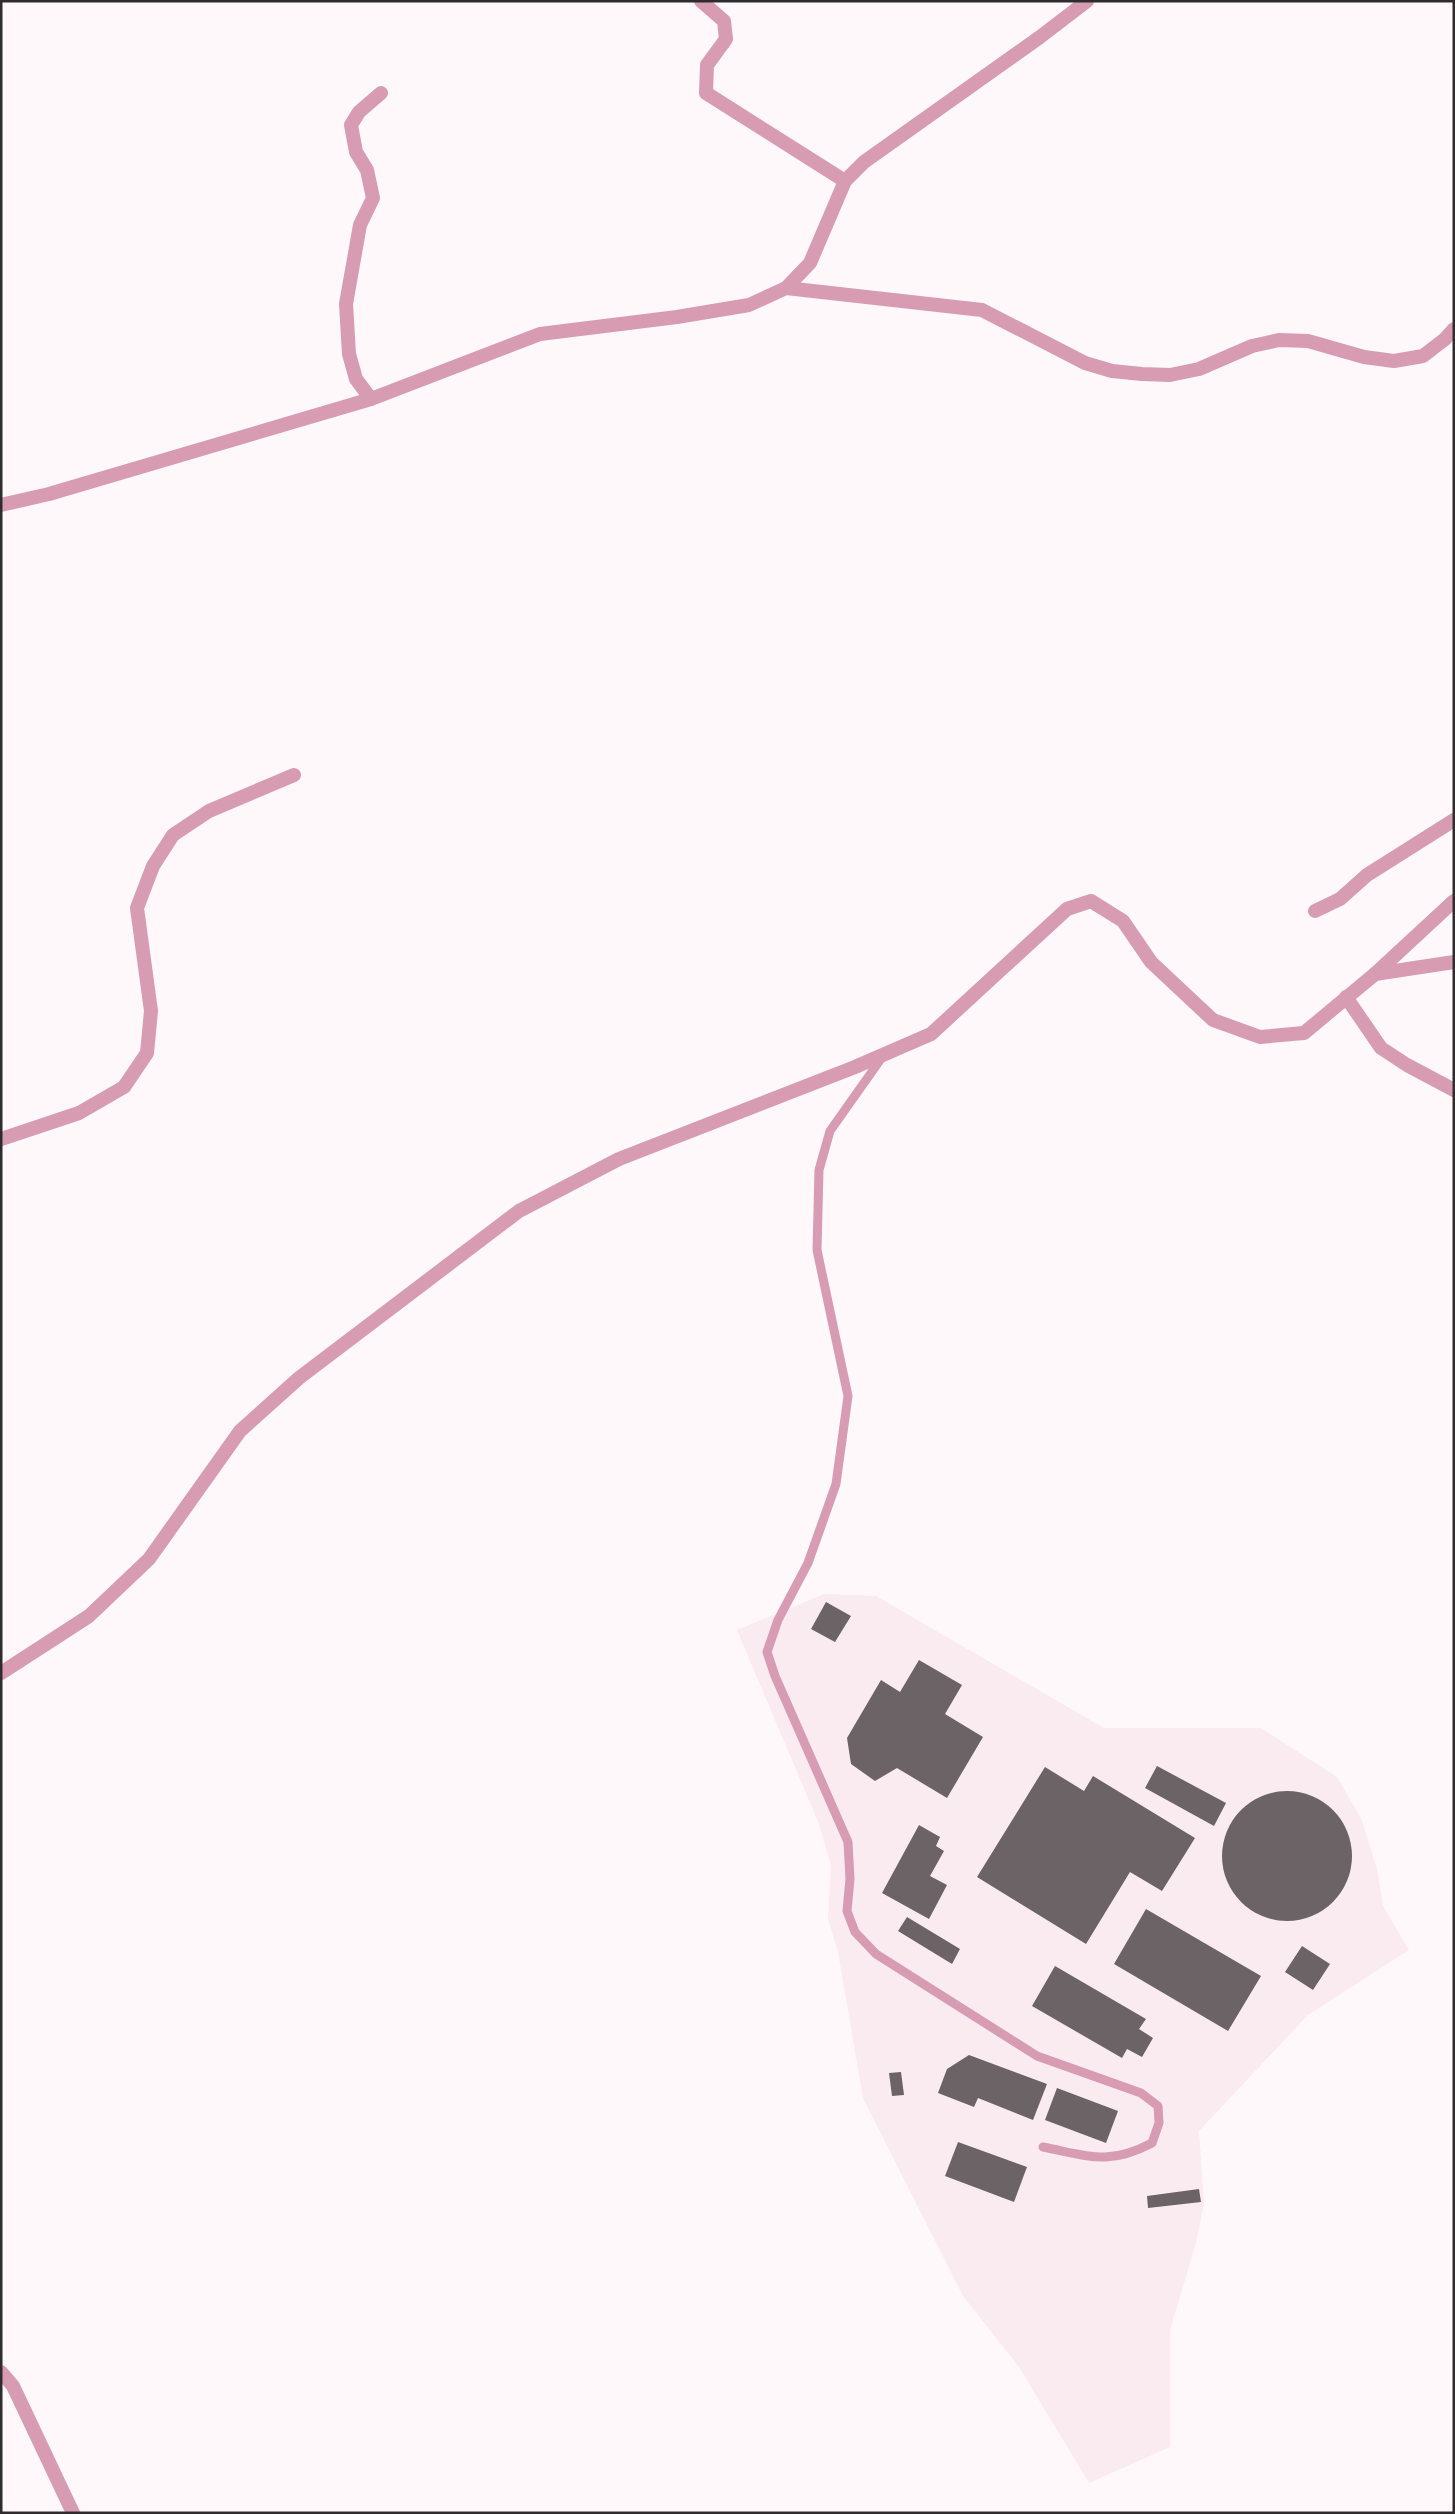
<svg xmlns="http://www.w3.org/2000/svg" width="1455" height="2514" font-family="Figtree,sans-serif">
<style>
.built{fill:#faebf0}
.building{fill:#6c6366}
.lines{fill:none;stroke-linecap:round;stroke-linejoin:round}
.service{stroke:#d89cb2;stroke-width:9}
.minor{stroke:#d89cb2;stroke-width:14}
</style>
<rect width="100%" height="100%" fill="#fff8fa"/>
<!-- built -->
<polygon class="built" points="824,1594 876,1596 1104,1728 1261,1728 1337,1777 1361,1818 1377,1869 1383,1906 1409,1950 1308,2015 1199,2131 1204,2204 1196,2243 1170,2330 1170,2447 1089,2483 1019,2367 963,2296 863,2098 838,1952 828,1919 831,1865 819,1824 737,1630"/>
<!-- building -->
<g class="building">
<polygon points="826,1602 851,1616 835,1642 811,1629"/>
<polygon points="919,1660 962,1685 945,1714 983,1737 947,1798 897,1768 875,1781 851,1764 847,1738 881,1680 900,1692"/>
<polygon points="1157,1766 1226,1803 1214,1826 1145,1788"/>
<polygon points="1045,1767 1084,1791 1093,1776 1195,1838 1162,1891 1130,1872 1086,1944 977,1877"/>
<circle cx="1287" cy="1856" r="65"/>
<polygon points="919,1825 940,1837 936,1846 944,1851 930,1876 947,1885 929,1919 882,1893"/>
<polygon points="1146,1909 1261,1976 1228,2031 1114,1964"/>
<polygon points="907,1917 960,1949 952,1964 898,1931"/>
<polygon points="1302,1946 1330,1964 1313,1990 1285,1972"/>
<polygon points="1055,1966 1146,2019 1139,2029 1153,2038 1142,2057 1127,2049 1122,2058 1032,2006"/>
<polygon points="969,2055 1047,2084 1033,2120 978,2098 974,2107 938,2093 947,2069"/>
<polygon points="901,2072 904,2095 892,2096 889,2073"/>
<polygon points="1057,2088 1118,2111 1106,2143 1045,2120"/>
<polygon points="958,2142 1027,2167 1014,2202 945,2176"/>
<polygon points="1199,2189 1201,2202 1148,2208 1147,2196"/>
</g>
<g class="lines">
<!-- service -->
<path class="service" d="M 883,1056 L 830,1131 L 819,1170 L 817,1250 L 848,1396 L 836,1484 L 808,1563 L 778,1620 L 767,1652 L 775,1676 L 848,1842 L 850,1879 L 847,1911 L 855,1932 L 876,1954 L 1037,2056 L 1141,2093 L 1158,2106 L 1159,2123 L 1152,2143 C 1108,2166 1089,2156 1043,2147"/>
<!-- minor -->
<g class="minor">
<polyline points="701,1 724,21 726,39 707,65 706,93 845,181"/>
<polyline points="786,288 982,310 1085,363 1112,371 1142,374 1170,375 1199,369 1252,346 1279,340 1308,341 1364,357 1394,361 1423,356 1445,339 1454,329"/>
<polyline points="371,399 356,379 349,354 346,304 360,225 373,198 367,170 356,152 351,125 359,112 381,93"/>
<polyline points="1,505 49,494 371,399 540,334 677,317 749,305 786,288 810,263 845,181 864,162 1040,37 1087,1"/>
<polyline points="1315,911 1340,899 1367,875 1454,820"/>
<polyline points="1375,974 1454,962"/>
<polyline points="1346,997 1381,1048 1407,1065 1454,1090"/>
<polyline points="1,1139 79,1113 124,1087 147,1053 151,1011 137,908 153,866 173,835 209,811 294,775"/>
<polyline points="1,1673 89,1616 149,1559 240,1431 299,1378 519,1211 619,1159 855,1067 931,1034 1067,909 1091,901 1123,921 1151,962 1213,1020 1260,1037 1304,1033 1375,974 1454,901"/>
<polyline points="1,2372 13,2386 73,2513"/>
</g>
</g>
<!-- border -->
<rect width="1455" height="2514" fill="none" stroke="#302c2d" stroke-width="5"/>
</svg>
